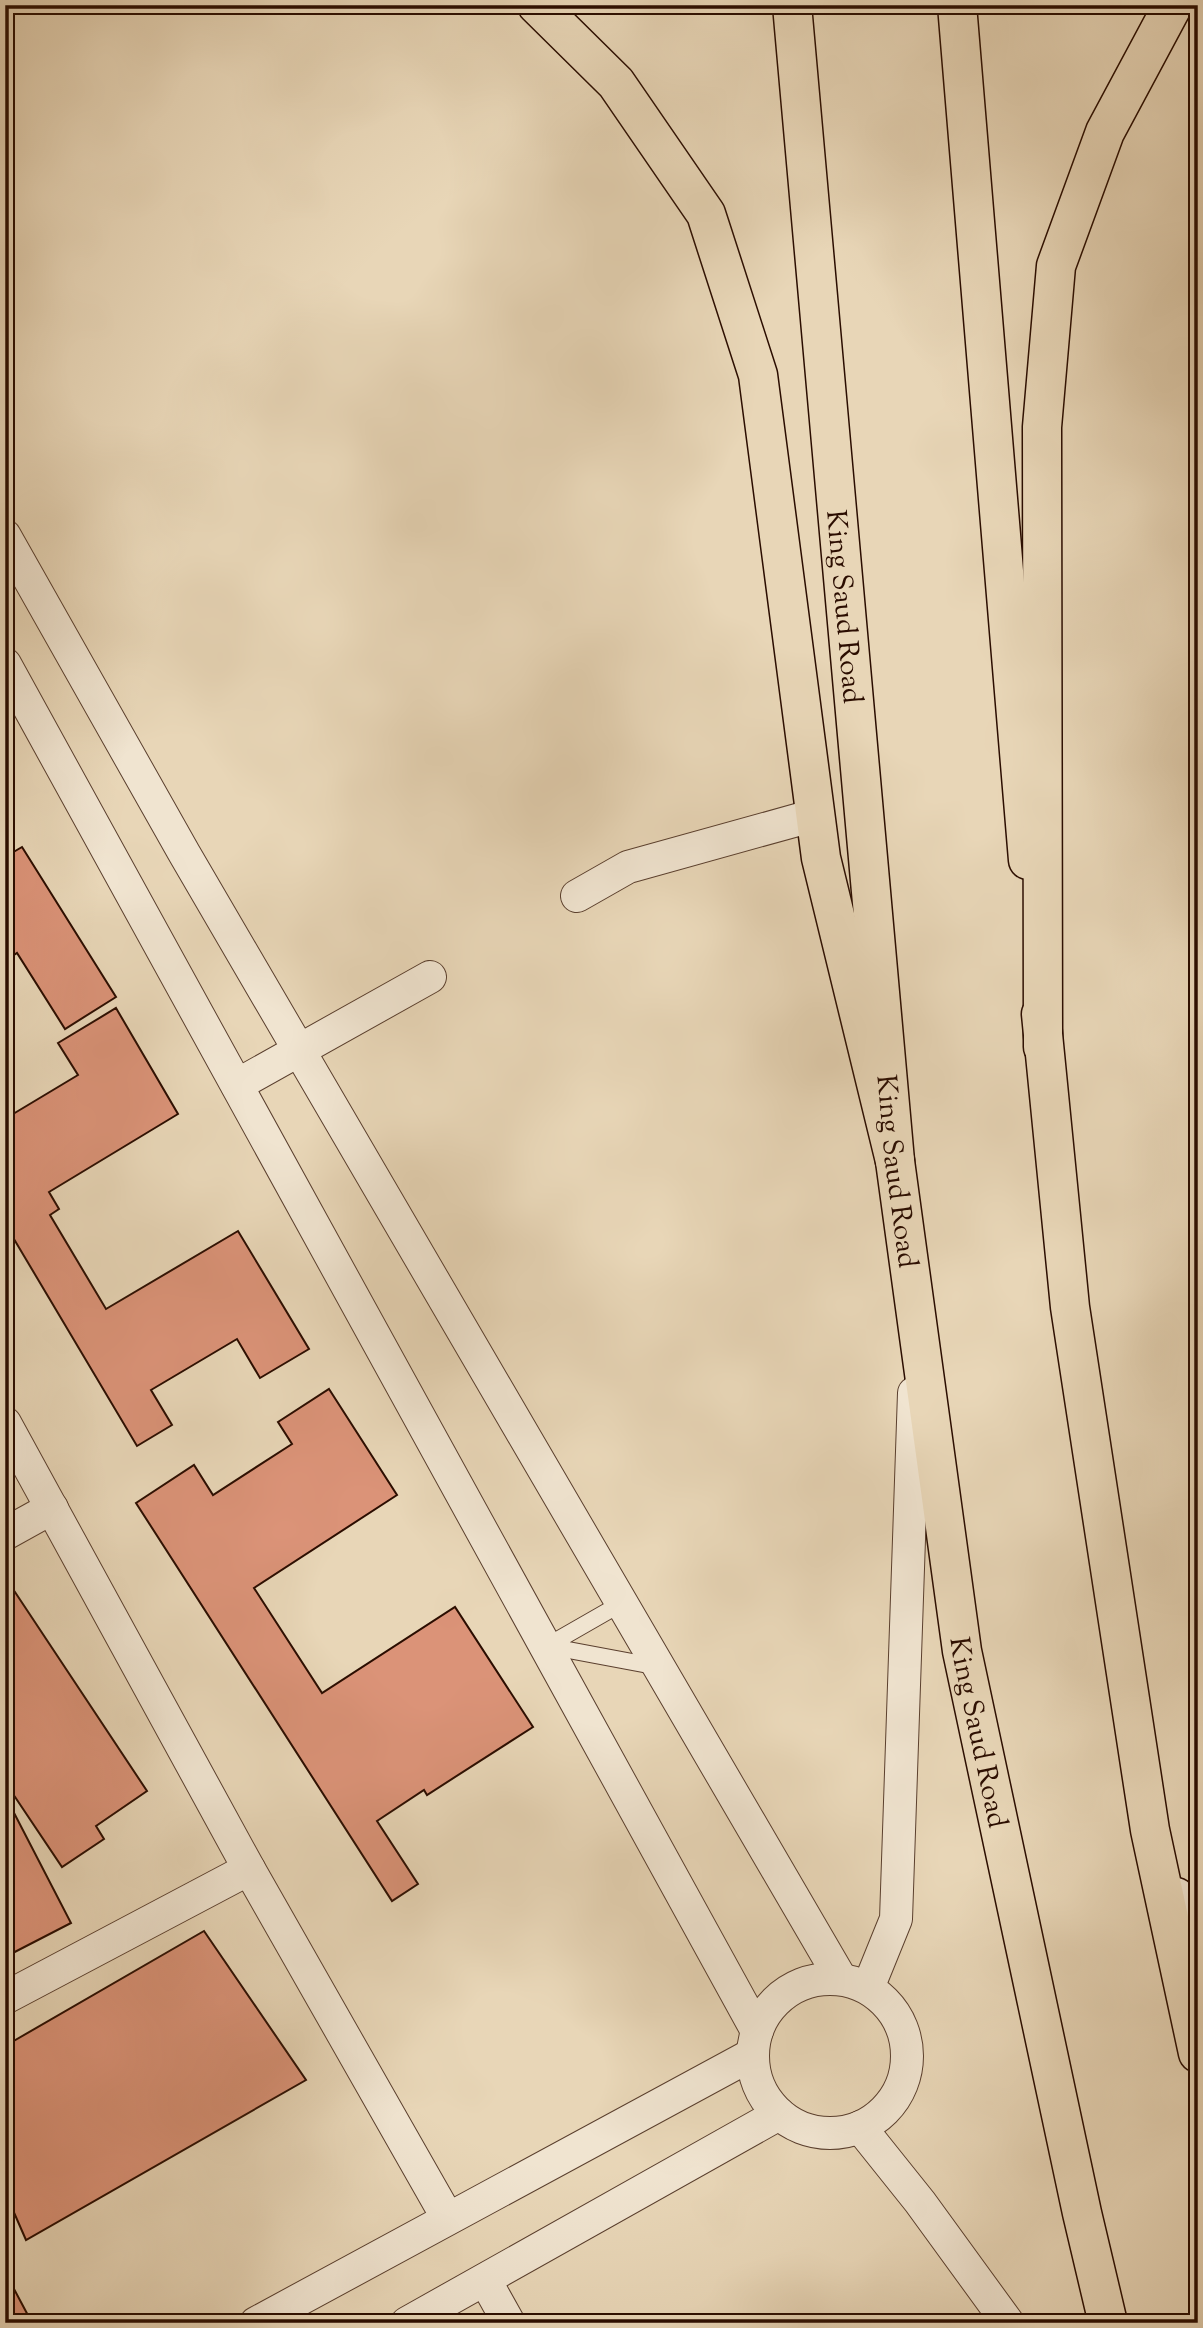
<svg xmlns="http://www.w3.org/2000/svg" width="1203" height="2328" font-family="'Sorts Mill Goudy',serif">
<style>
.building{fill:#db9378;stroke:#2b0d00;stroke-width:2}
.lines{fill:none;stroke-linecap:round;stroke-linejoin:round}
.service-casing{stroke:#5a3f2e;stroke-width:18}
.minor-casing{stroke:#5a3f2e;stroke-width:34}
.secondary-casing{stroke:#2b0d00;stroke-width:41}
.primary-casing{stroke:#2b0d00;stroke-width:41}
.motorway-casing{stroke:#2b0d00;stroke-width:41}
.service{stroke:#f0e4d0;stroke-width:16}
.minor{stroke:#f0e4d0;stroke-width:32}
.secondary{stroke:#f0e4d0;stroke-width:38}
.primary{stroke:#e8d6b7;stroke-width:38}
.motorway{stroke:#e8d6b7;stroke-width:38}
.labels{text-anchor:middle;stroke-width:5;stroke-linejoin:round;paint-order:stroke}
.street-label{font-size:28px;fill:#2b0d00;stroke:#f0e4d0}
</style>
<rect width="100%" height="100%" fill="#e8d6b7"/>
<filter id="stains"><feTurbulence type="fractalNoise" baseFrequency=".00286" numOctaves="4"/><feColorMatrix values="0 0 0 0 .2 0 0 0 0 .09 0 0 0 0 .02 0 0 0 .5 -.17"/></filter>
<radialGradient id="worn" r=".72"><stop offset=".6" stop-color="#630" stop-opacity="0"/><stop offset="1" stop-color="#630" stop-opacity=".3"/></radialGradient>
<!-- building -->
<g class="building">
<polygon points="22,847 116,997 65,1029 17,953 5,961 5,857"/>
<polygon points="116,1008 178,1114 49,1192 59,1209 50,1215 106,1309 238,1231 309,1349 260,1378 237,1339 151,1390 172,1425 137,1446 5,1224 5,1113 8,1117 78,1075 58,1043"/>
<polygon points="329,1389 397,1495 254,1588 322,1693 455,1607 533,1727 427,1795 424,1790 377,1821 418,1884 392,1901 136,1503 194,1465 213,1495 292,1444 278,1422"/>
<polygon points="5,1577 147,1791 96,1826 104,1839 62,1867 5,1782"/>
<polygon points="12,1809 71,1923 5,1957 5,1813"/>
<polygon points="204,1931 306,2080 26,2240 5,2192 5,2046"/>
<polygon points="5,2272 31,2321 28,2323 5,2323"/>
</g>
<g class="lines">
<defs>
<polyline id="service" points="622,1603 547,1646 659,1667"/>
<g id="minor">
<polyline points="5,536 184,853 841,1979"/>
<polyline points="5,664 757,2031"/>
<polyline points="577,896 628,867 815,815"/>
<polyline points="237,1085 430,977"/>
<polyline points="5,1423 249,1869 447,2217"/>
<polyline points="5,1534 52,1508"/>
<circle cx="830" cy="2056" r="77"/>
<polyline points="868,1988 896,1919 914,1393"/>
<polyline points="5,1998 249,1869"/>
<polyline points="860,2127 920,2202 1008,2323"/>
<polyline points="485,2280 509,2323"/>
<polyline points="256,2323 753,2054"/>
<polyline points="407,2323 779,2114"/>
</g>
<polyline id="secondary" points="1176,1897 1198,1954"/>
<g id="primary">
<path id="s1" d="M 792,5 L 895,1161 L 962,1651 L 1082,2213 L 1108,2323"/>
<polyline points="957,5 1028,860"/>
<polyline points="1041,1014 1070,1307 1150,1830 1198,2053"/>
</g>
<g id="motorway">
<polyline points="537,5 616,83 706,214 758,375 821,858 895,1161"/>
<polyline points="1043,1047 1042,427 1056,266 1105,132 1173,5"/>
</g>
</defs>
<!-- service casing -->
<use href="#service" class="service-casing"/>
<!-- minor casing -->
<use href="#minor" class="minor-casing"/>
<!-- secondary casing -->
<use href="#secondary" class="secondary-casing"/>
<!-- primary casing -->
<use href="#primary" class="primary-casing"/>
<!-- motorway casing -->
<use href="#motorway" class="motorway-casing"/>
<!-- service -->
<use href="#service" class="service"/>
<!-- minor -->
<use href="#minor" class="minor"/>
<!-- secondary -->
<use href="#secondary" class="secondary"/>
<!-- primary -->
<use href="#primary" class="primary"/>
<!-- motorway -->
<use href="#motorway" class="motorway"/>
</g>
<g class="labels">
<!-- street labels -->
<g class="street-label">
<text dy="10" stroke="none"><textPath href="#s1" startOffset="604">King Saud Road</textPath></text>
<text dy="10" stroke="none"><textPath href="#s1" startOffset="1171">King Saud Road</textPath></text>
<text dy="10" stroke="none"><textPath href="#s1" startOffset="1738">King Saud Road</textPath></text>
</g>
</g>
<!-- margin -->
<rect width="1203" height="2328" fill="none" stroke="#e8d6b7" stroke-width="28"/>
<rect x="7" y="7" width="1189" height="2314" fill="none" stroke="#2b0d00" stroke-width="3.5"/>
<rect x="14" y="14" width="1175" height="2300" fill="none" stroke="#2b0d00" stroke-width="2"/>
<rect width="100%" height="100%" filter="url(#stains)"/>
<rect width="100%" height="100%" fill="url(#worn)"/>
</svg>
